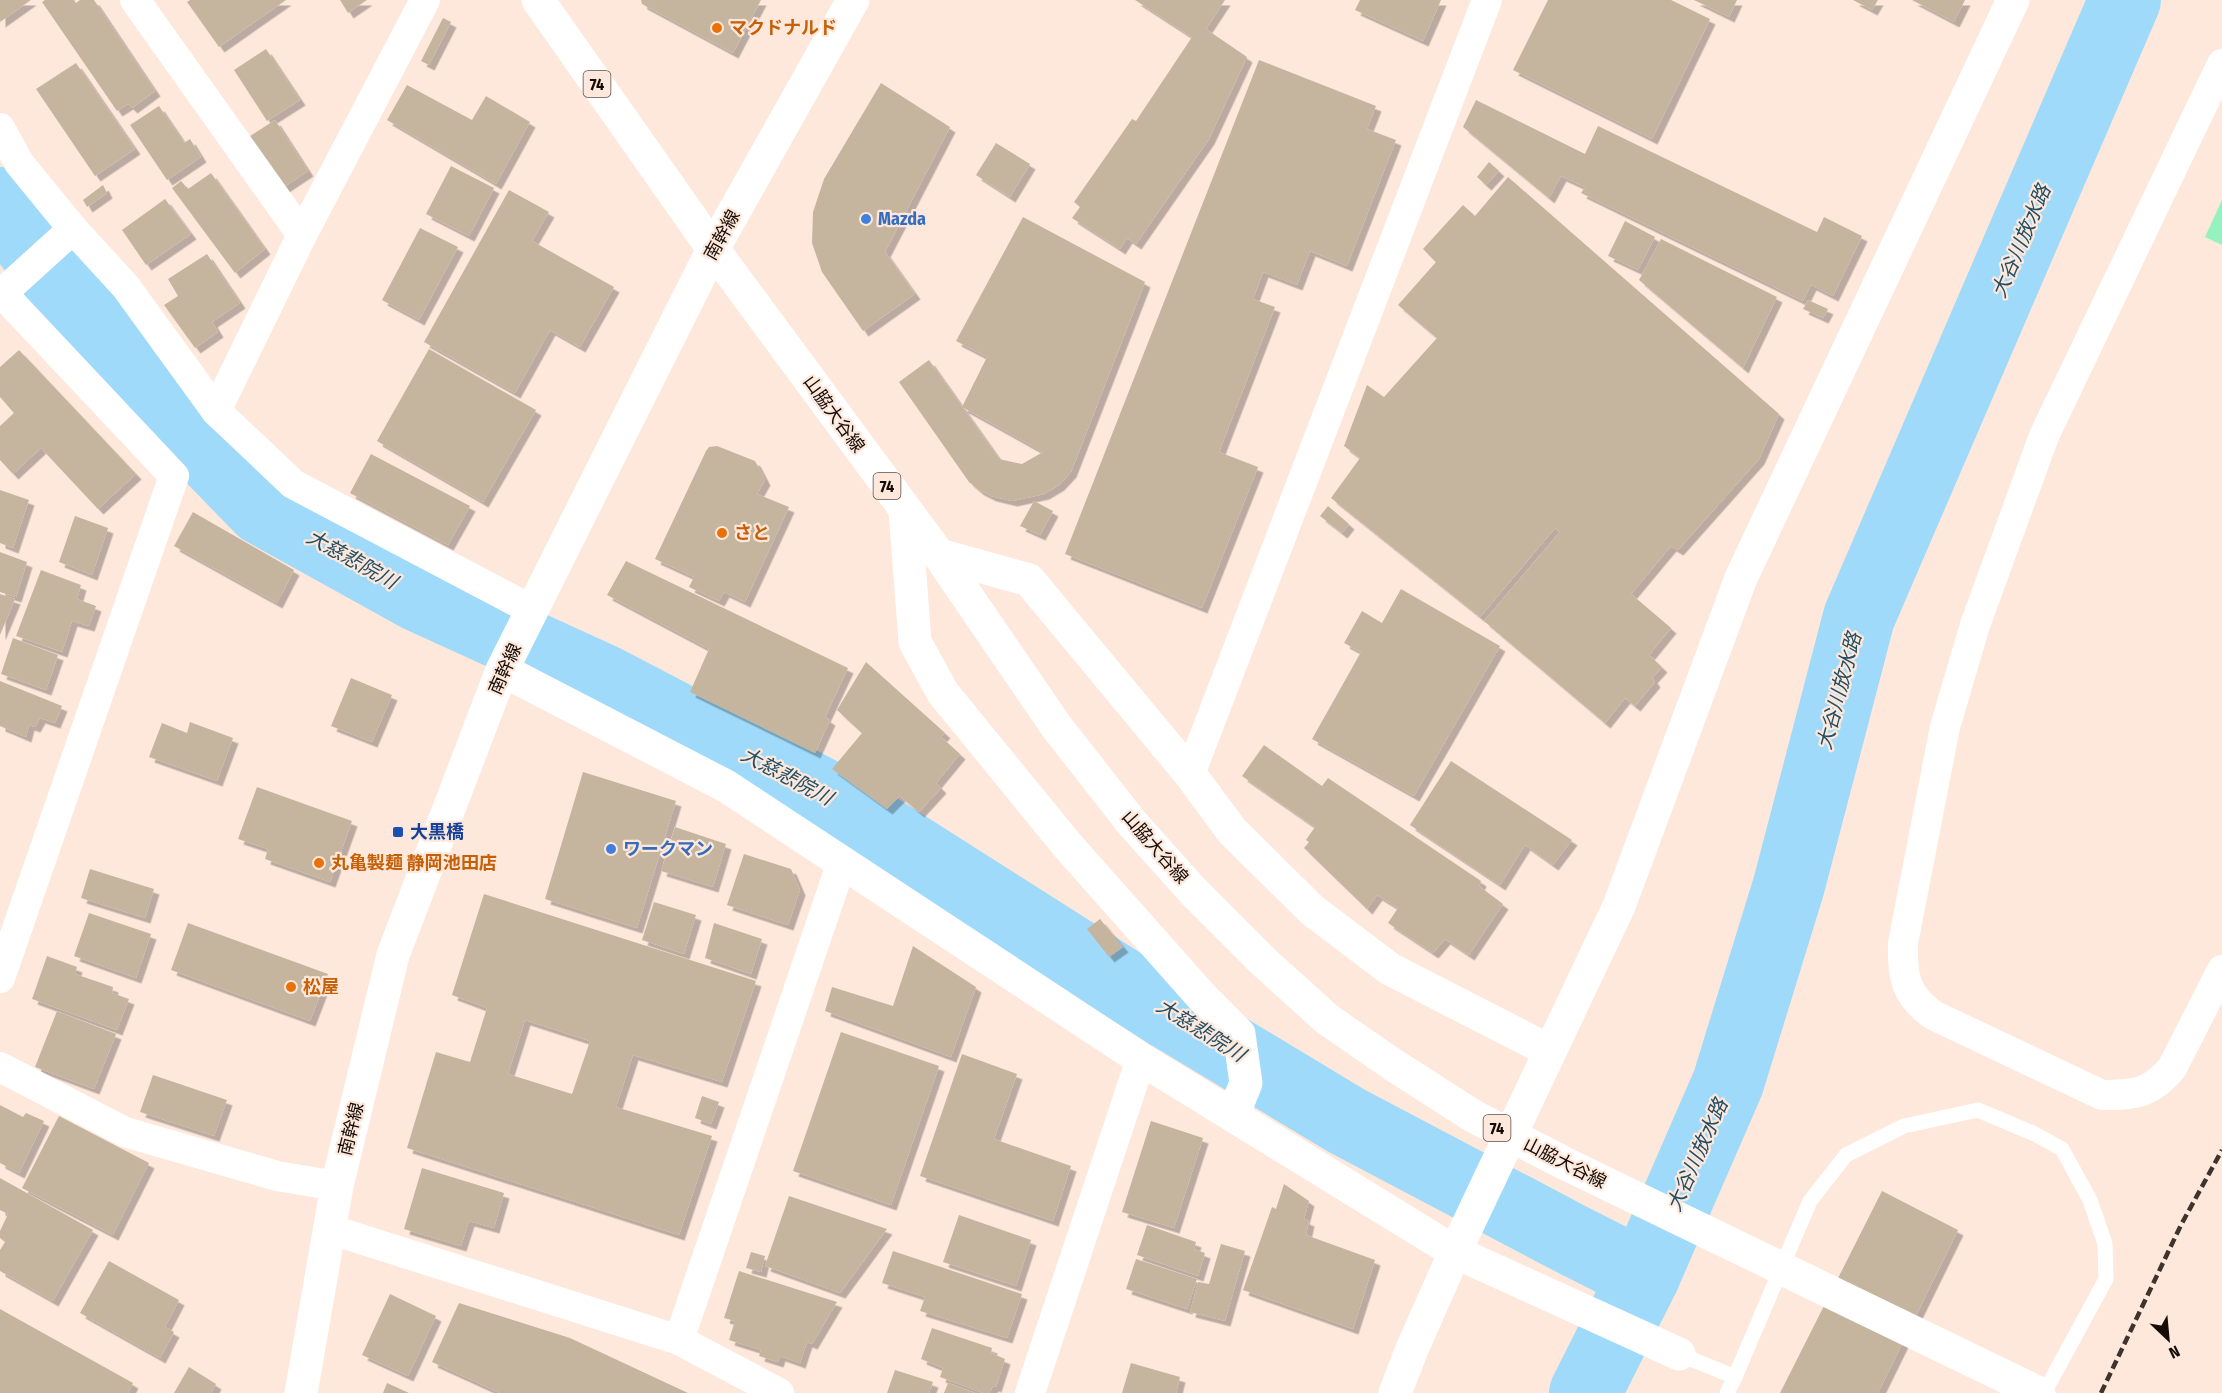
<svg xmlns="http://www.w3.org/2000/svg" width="2222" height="1393" font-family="'Fira Sans Condensed','Noto Sans JP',sans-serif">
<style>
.green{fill:#95f2be}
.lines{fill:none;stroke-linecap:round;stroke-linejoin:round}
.river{stroke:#9fdafa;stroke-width:72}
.building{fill:#c6b59e;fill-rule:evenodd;filter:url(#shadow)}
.lane{stroke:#fff;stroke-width:15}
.street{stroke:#fff;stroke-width:30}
.secondary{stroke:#fff;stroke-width:33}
.primary{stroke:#fff;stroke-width:33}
.rail{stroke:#3e332d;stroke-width:4.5;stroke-dasharray:9 4.5;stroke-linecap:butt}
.food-dot{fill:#e8710a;stroke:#fee8db;stroke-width:2}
.shop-dot{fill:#3f7fe0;stroke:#fee8db;stroke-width:2}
.transit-dot{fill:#1a4fb4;stroke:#fee8db;stroke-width:2}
.labels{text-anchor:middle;stroke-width:4.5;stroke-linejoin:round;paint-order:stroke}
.shield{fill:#fee8db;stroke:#5b4e47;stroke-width:1.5}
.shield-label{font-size:16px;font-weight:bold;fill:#150c07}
.food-label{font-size:18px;font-weight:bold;fill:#c56008;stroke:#fee8db;text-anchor:start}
.shop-label{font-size:18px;font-weight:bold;fill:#366cbe;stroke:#fee8db;text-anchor:start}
.street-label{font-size:18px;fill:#150c07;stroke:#fee8db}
.transit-label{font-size:18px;font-weight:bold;fill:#164399;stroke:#fee8db;text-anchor:start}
.water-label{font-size:20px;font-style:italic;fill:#224e65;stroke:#fee8db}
</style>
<defs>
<filter id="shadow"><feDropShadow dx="5.5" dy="5.5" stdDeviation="0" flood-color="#0004"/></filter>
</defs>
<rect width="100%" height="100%" fill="#fee8db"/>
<!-- green -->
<polygon class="green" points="2222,200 2222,245 2205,237"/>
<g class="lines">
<!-- river -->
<g class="river">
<polyline points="0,203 5,212 128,371 262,509 419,596 603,680 828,797 1171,1015 1347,1121 1569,1238 1644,1276"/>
<polyline points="1585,1393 1644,1276 1728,1083 1789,885 1859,617 2125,0"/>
</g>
</g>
<!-- building -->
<g class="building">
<polygon points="0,0 31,0 0,22"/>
<polygon points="45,0 74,0 76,3 80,0 94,0 155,91 132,108 128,104 117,111 42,2"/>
<polygon points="190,0 286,0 219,47 187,2"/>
<polygon points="340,0 367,0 348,13"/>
<polygon points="641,0 761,0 733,53 642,4"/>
<polygon points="1135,0 1225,0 1206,29 1247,57 1209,139 1136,244 1127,238 1120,249 1072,218 1080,207 1074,202 1132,119 1136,121 1192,37"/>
<polygon points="1360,0 1441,0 1423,41 1355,10"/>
<polygon points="1548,0 1671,0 1710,19 1652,139 1513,70"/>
<polygon points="1694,0 1737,0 1729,17"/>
<polygon points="1853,0 1878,0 1872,10"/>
<polygon points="1912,0 1965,0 1954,22"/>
<polygon points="443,18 451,22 429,65 421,61"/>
<polygon points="266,49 300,100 267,121 234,70"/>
<polygon points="1259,60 1376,106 1367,129 1396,140 1347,266 1310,251 1297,285 1263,272 1253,299 1275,307 1219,452 1258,467 1202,608 1065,554"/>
<polygon points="76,63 135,149 95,176 36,89"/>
<polygon points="881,83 950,127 885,252 915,294 863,331 822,272 812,243 813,212 824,179"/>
<polygon points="407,85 472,120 486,96 530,122 496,184 387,120"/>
<polygon points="1476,100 1585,154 1598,126 1817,232 1824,217 1862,236 1833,296 1811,285 1803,301 1581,193 1585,187 1561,176 1549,198 1463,127"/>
<polygon points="159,106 184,143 190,139 201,157 167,180 130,125"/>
<polygon points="275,120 308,171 281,189 247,138"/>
<polygon points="996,143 1030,164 1010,197 976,175"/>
<polygon points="1489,162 1499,171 1486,185 1477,177"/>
<polygon points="451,166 494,188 469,236 426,214"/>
<polygon points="211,173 265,249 235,273 172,188 181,181 188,189"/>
<polygon points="1508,177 1779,414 1759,459 1678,550 1671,546 1631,594 1671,628 1649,655 1662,667 1652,678 1655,682 1635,706 1625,698 1605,723 1484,621 1560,532 1555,528 1480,617 1331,498 1360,458 1344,446 1367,385 1384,397 1437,338 1398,305 1436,262 1423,249 1463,205 1475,216"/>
<polygon points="103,185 107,193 87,207 83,200"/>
<polygon points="509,190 549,212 532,241 614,287 580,347 550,330 515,393 424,342"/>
<polygon points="165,199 191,234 146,265 122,230"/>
<polygon points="1023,217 1145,282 1071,472 1059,485 1044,494 1012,501 991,496 979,490 969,482 899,382 929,360 999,459 1022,464 1043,452 962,407 987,357 956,341"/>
<polygon points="1625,221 1655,237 1638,270 1608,256"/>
<polygon points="420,228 458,247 419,320 382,300"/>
<polygon points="1661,239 1777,297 1743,368 1639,280"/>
<polygon points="207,254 240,303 212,322 218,332 195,348 164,305 178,296 168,279"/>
<polygon points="1808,300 1828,309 1823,318 1803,309"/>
<polygon points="429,349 536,410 483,502 377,441"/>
<polygon points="19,350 136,474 98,509 41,448 13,474 0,460 0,426 14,413 0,397 0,367"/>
<polygon points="717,446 755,461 765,480 757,494 789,507 745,602 724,592 719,601 689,587 694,577 655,559 706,451 709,447"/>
<polygon points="371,454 470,506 448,545 350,493"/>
<polygon points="0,490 29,500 13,548 0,543"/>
<polygon points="1034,501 1053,511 1040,535 1020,526"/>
<polygon points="1328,506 1349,524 1342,533 1320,516"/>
<polygon points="193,512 294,570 277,603 174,546"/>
<polygon points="75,516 108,528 92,575 59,562"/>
<polygon points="0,552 27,562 16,597 0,592"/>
<polygon points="626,561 848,668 825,717 830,720 815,753 690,692 709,649 607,595"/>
<polygon points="41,570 81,585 77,599 96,606 89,626 72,621 62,652 16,636"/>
<polygon points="1401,589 1500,646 1414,796 1312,739 1361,652 1344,643 1362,611 1382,623"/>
<polygon points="0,594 15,599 0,635"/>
<polygon points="13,638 58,655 46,690 1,674"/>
<polygon points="866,662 945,733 941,737 960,754 936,783 941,788 919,812 900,796 887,809 832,769 862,733 837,710"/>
<polygon points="351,678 392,695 372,742 331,726"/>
<polygon points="0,681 62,706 55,723 40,718 35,727 29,725 26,737 0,726"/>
<polygon points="190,722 233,738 217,781 149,757 162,723 187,733"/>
<polygon points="1264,745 1322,786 1328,778 1481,881 1479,886 1503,904 1469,955 1445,939 1433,953 1388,923 1398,908 1377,895 1367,909 1304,848 1309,842 1306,840 1315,827 1242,776"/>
<polygon points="1451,761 1572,840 1553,865 1525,845 1500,885 1410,825"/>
<polygon points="583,772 676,801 637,928 545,899"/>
<polygon points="257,787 352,821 330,882 265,859 268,849 238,839"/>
<polygon points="675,827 726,844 713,887 661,871"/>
<polygon points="744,854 791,869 800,890 788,925 727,905"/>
<polygon points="90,869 154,889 145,918 81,898"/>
<path d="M 484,894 L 756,981 L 722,1082 L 633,1055 L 616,1107 L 712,1136 L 679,1235 L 407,1148 L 436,1052 L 470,1062 L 487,1008 L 452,995 ZM 525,1020 L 590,1041 L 572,1094 L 508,1074 Z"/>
<polygon points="654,902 696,915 684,954 642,940"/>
<polygon points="89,913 151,934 136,978 74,956"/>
<polygon points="1100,919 1123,947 1109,957 1087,929"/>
<polygon points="188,923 328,974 310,1021 171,970"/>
<polygon points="714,923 762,939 751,974 705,958"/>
<polygon points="913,946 976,987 951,1057 825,1011 832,987 893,1006"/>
<polygon points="47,956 77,967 75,974 113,987 112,993 129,999 117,1030 32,999"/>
<polygon points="57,1011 116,1034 94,1089 35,1067"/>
<polygon points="841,1032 939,1066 891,1205 793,1171"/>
<polygon points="962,1054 1017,1074 994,1139 1071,1166 1053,1221 920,1176"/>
<polygon points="153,1075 227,1100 214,1136 140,1112"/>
<polygon points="702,1096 719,1102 711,1124 695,1118"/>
<polygon points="0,1105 23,1117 26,1113 44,1121 19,1173 0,1163"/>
<polygon points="59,1116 149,1163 113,1235 22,1188"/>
<polygon points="1151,1121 1203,1138 1174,1228 1122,1212"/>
<polygon points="422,1168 504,1193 494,1228 469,1221 461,1246 404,1229"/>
<polygon points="0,1178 93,1230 53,1301 0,1271 0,1250 5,1242 0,1238 0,1231 8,1214 0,1210"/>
<polygon points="1284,1184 1309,1201 1304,1219 1309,1221 1306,1235 1375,1260 1353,1329 1243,1290 1272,1207 1276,1209"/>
<polygon points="1882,1191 1958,1230 1878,1393 1780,1393"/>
<polygon points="789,1196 887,1229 840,1293 765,1266"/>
<polygon points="959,1215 1031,1240 1016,1286 943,1262"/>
<polygon points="1147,1225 1196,1242 1194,1249 1205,1253 1198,1276 1137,1255"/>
<polygon points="1221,1244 1245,1251 1225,1321 1190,1312 1198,1282 1209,1284"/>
<polygon points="893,1251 1022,1294 1007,1338 920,1311 925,1297 882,1283"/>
<polygon points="751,1252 765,1256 761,1272 746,1268"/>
<polygon points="1136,1259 1197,1279 1187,1309 1126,1289"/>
<polygon points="109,1261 179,1300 165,1327 174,1332 160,1358 80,1313"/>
<polygon points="739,1271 837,1302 812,1344 807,1342 800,1363 780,1356 778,1362 759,1356 761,1350 729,1340 735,1321 724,1318"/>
<polygon points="390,1294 436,1316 408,1376 362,1355"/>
<polygon points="459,1303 570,1338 688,1393 500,1393 432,1362"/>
<polygon points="0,1309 133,1383 128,1393 0,1393"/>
<polygon points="932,1328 992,1348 991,1353 1005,1359 996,1387 993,1386 989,1393 983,1393 940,1377 943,1368 921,1359"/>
<polygon points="1131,1363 1180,1377 1176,1393 1122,1393"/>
<polygon points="189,1367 216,1384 211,1393 174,1393"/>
<polygon points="895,1370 933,1382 929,1393 887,1393"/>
<polygon points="387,1383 409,1393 383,1393"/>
<polygon points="948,1383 975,1393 944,1393"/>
</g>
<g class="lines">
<!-- lane -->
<g class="lane">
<polyline points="1679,1354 1735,1377 1810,1201 1846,1155 1904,1126 1978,1110 2035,1134 2062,1149 2090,1200 2105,1244 2106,1279 2044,1393"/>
<polyline points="1727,1393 1735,1377"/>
</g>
<!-- street -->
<g class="street">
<polyline points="135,0 302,235"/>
<path d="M 2222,64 L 2044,436 L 1975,625 L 1945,727 L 1903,943 C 1902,976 1905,995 1933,1015 L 2102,1095 C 2134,1095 2150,1094 2172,1068 L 2222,970"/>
<polyline points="0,128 19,163 73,229 126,287 216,411 293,484 532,610"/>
<polyline points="0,291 174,476 0,978"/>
<polyline points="0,295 73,229"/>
<polyline points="216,411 302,235 425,0"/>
<polyline points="1190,774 1487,0"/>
<polyline points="0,1067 125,1132 277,1176 337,1186"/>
<polyline points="329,1229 679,1340 779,1393"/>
<polyline points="679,1340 842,862"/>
<polyline points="1030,1393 1141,1059"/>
</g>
<!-- secondary -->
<g class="secondary">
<polyline points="502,670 726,786 1141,1059 1455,1252 1679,1354"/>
<polyline points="301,1393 337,1186 393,955 502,670 713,249 853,0"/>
<polyline points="1395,1393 1412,1349 1455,1252 1619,906 1741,578 2013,0"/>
</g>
<!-- primary -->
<g class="primary">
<polyline points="538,0 713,249 939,555 1056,726 1132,823 1193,891 1264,962 1327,1019 1392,1064 1473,1116 1566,1164 2039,1393"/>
<polyline points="905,510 915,642 943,693 1068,846 1202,997 1239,1034 1246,1083 1233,1115"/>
<polyline points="939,555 1029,580 1190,774 1232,831 1312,910 1390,969 1550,1051"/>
</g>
<!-- rail -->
<polyline class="rail" points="2101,1393 2181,1225 2222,1150"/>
</g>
<!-- markers -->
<g class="food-dot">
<circle cx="717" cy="28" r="6"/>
<circle cx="722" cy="533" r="6"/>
<circle cx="319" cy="863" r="6"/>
<circle cx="291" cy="987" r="6"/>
</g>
<g class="shop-dot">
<circle cx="866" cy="219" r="6"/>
<circle cx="611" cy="849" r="6"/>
</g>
<rect class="transit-dot" x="392" y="826" width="12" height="12" rx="3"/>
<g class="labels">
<!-- shield labels -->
<g class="shield">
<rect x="583.5" y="71" width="27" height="26" rx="4.5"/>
<rect x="873.5" y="473" width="27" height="26" rx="4.5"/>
<rect x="1483.5" y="1115" width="27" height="26" rx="4.5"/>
</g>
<g class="shield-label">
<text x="597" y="90">74</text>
<text x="887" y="492">74</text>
<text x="1497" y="1134">74</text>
</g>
<!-- food labels -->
<g class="food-label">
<text x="729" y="34">マクドナルド</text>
<text x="734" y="539">さと</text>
<text x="331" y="869">丸亀製麺 静岡池田店</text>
<text x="303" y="993">松屋</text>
</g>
<!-- shop labels -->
<g class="shop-label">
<text x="878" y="225">Mazda</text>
<text x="623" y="855">ワークマン</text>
</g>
<!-- street labels -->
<g class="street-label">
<text transform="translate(722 235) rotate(-61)" y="6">南幹線</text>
<text transform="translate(834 414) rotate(54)" y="6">山脇大谷線</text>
<text transform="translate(505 669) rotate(-66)" y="6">南幹線</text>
<text transform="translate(1155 847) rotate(49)" y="6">山脇大谷線</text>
<text transform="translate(351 1129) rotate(-76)" y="6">南幹線</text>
<text transform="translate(1565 1163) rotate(27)" y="6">山脇大谷線</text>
</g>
<!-- transit labels -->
<g class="transit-label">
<text x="410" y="838">大黒橋</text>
</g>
<!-- water labels -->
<g class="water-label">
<text transform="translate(2021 241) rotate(-67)" y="7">大谷川放水路</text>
<text transform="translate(352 559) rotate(29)" y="7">大慈悲院川</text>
<text transform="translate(1839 691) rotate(-75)" y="7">大谷川放水路</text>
<text transform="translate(787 776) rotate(28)" y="7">大慈悲院川</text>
<text transform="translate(1201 1030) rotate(32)" y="7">大慈悲院川</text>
<text transform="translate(1697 1155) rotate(-66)" y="7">大谷川放水路</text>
</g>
</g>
<!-- north arrow -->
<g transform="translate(2168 1339) rotate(154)" stroke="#fee8db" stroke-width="4.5" paint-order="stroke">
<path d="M0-4.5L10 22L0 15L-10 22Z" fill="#150c07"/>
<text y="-9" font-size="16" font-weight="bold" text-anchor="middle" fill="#150c07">N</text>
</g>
</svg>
